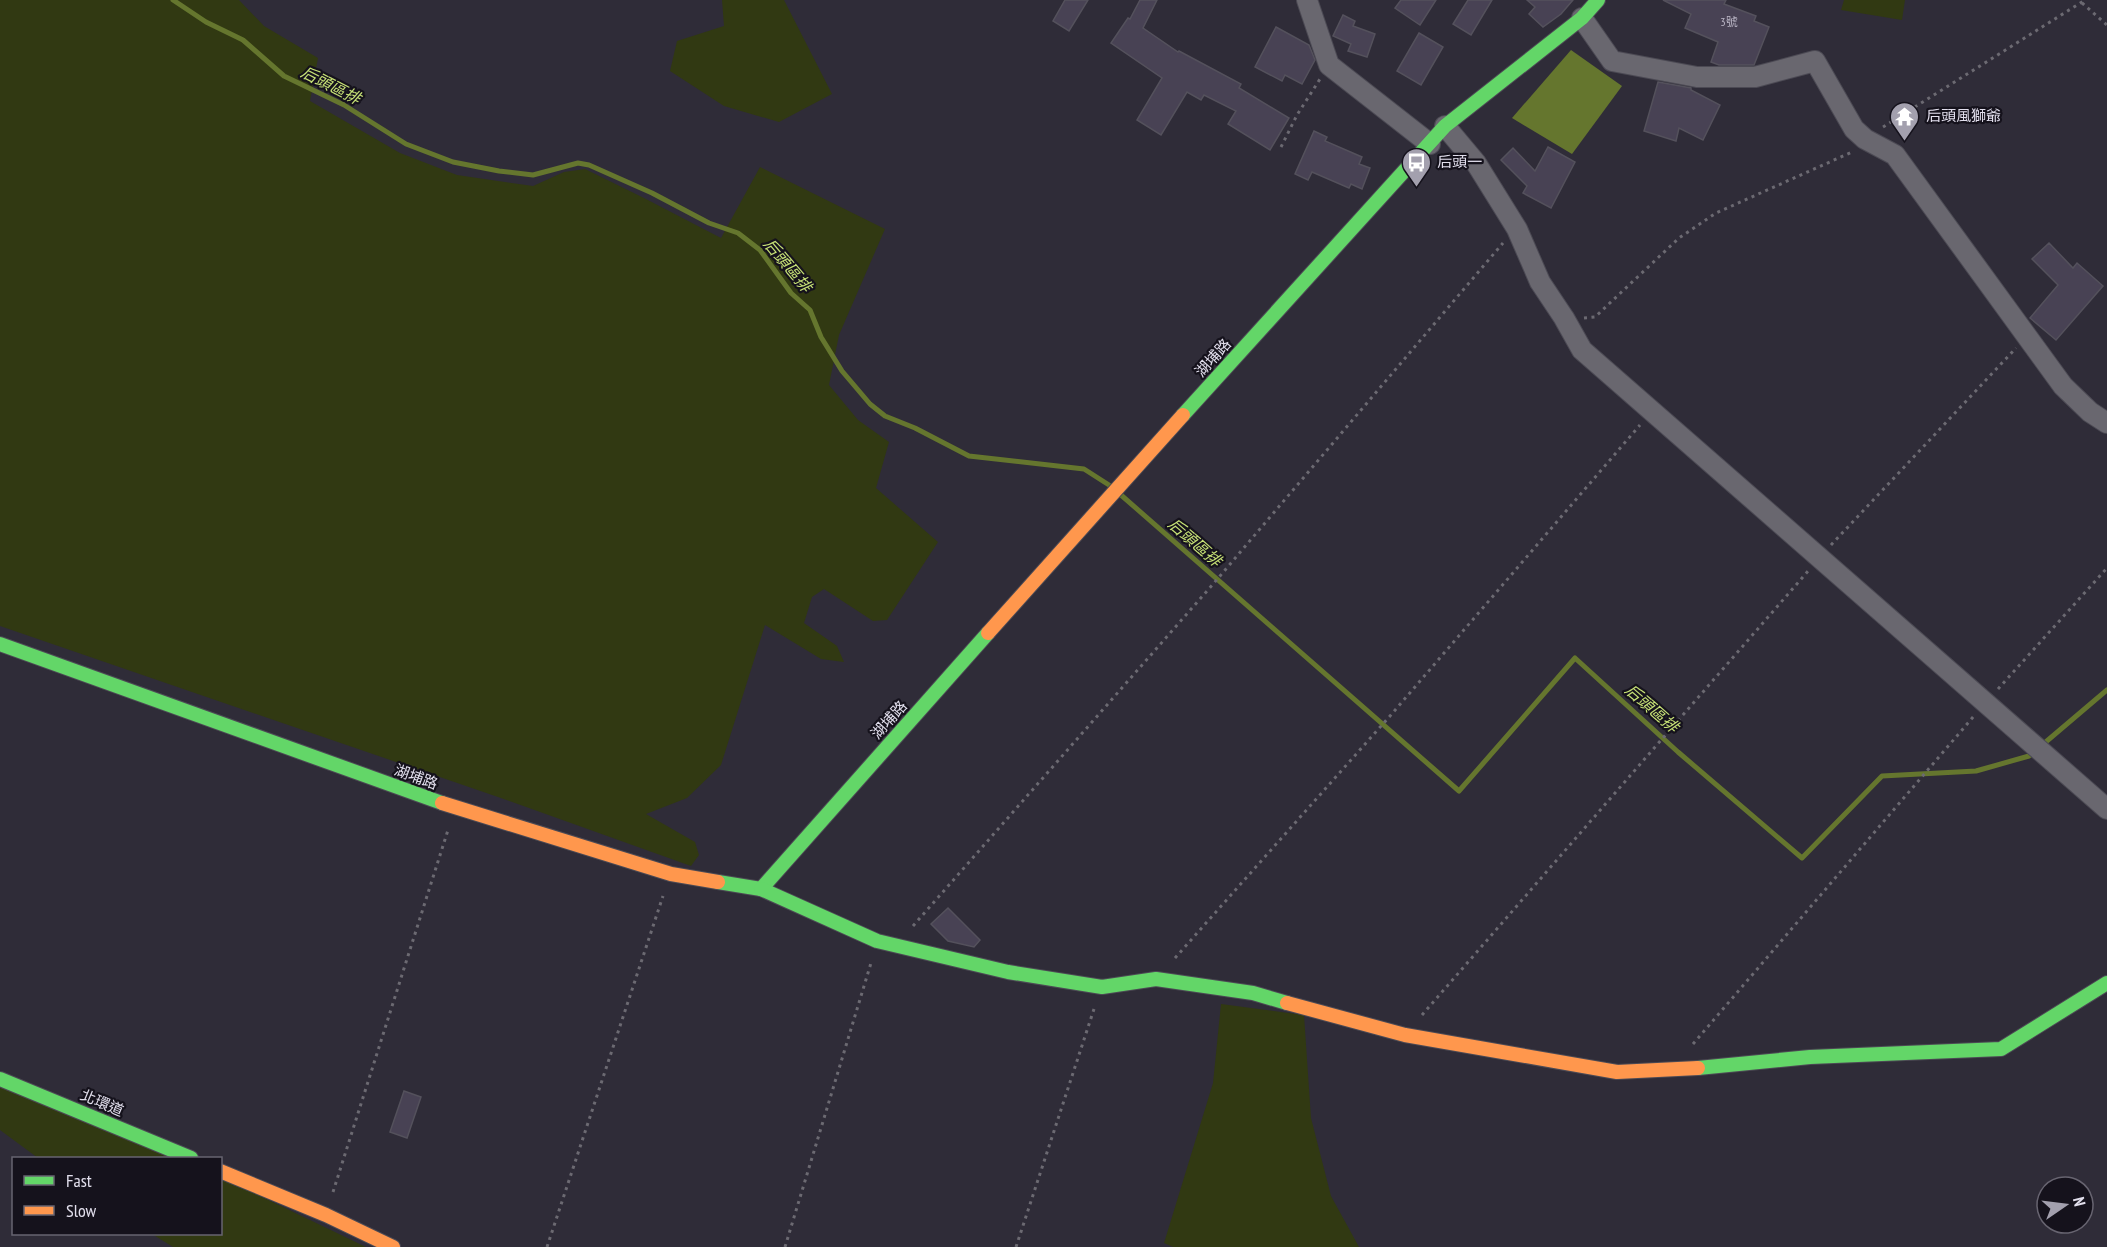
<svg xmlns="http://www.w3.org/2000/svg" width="2107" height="1247" font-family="'PT Sans Narrow','Noto Sans TC',sans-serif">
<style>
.green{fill:#313912}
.water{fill:#65762e}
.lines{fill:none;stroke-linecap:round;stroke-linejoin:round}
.stream{stroke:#65762e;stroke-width:5}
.building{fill:#484254;stroke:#54515c;stroke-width:1.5}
.street-casing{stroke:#4c4a54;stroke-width:22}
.fast-casing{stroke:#4c4a54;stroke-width:16}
.slow-casing{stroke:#4c4a54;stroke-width:16}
.path{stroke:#6c6a72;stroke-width:3;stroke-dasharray:3 4.5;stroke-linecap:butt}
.street{stroke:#69676f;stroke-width:20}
.fast{stroke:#63d668;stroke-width:14}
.slow{stroke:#ff974d;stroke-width:14}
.labels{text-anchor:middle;stroke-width:4.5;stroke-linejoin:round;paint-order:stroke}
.number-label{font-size:12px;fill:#bcb8c7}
.poi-label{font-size:15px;fill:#e2dfed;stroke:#15121c;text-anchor:start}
.street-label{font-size:15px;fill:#e2dfed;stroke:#15121c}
.water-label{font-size:16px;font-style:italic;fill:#c8e377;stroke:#15121c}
</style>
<rect width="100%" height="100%" fill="#2f2c38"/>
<!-- green -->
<g class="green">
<polygon points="0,0 239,0 264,26 318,58 310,101 400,153 457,175 533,186 564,172 585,169 644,198 721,238 760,167 885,229 839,335 829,385 858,420 889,442 876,488 938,542 887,620 873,621 824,589 812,597 804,623 837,646 844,662 821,659 765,625 721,765 687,798 646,814 695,842 699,855 691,866 498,797 0,626"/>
<polygon points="722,0 784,0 832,94 779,122 724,106 670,71 677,41 724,26"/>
<polygon points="1844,0 1905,0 1902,20 1841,10"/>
<polygon points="1221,1004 1304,1015 1311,1118 1331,1196 1359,1247 1173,1247 1164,1243 1213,1083"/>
<polygon points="0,1071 182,1158 38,1158 0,1130"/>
<polygon points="221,1177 366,1247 173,1247 152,1234 220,1234"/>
</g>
<!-- water -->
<polygon class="water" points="1571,50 1622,86 1572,154 1512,118"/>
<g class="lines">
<!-- stream -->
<g class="stream">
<polyline points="173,0 206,22 243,40 284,76 344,105 406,144 453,162 499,171 533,175 578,163 589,165 652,193 709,223 738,233 760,250 791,293 810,310 821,337 842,371 870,404 885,416 915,428 969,456 1084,469 1109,485"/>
<polyline points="1121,495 1459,791 1575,658 1678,752 1802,858 1882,776 1976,771 2029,756 2034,752"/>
<polyline points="2041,746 2107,690"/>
</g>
</g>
<!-- building -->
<g class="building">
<polygon points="1065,0 1088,0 1069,31 1053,21"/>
<polygon points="1140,0 1157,0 1143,28 1178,52 1179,51 1241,84 1239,88 1289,118 1270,150 1228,124 1236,111 1204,95 1201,100 1187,92 1161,135 1137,120 1162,78 1111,43 1128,18 1130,19"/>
<polygon points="1401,0 1436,0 1420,25 1395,8"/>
<polygon points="1468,0 1492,0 1471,35 1453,24"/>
<polygon points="1527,0 1573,0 1561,14 1543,27 1529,14 1535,7"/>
<polygon points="1663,0 1726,0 1724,4 1756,16 1754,21 1769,27 1754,65 1719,65 1711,62 1718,42 1685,28 1691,14"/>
<polygon points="1343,15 1355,21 1353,26 1375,34 1367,57 1348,51 1351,44 1333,36"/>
<polygon points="1276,27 1309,45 1315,60 1302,84 1285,75 1282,81 1255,67"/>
<polygon points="1419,33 1443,47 1421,85 1397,71"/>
<polygon points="1658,82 1691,88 1691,90 1720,105 1703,140 1679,128 1676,141 1644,131"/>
<polygon points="1314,131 1327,137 1325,141 1362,157 1359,164 1370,168 1362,189 1351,184 1349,188 1312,172 1308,180 1295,174"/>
<polygon points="1548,147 1575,162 1551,208 1523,193 1527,186 1501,160 1513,148 1535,171"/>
<polygon points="2049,243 2073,268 2077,263 2103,286 2056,340 2030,318 2058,285 2032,259"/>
<polygon points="948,908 980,940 974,947 948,941 931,924"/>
<polygon points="404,1091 421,1097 407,1138 390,1132"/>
</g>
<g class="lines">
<defs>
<g id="street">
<polyline points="1307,0 1329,65 1430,144"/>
<polyline points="1582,18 1612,61 1697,77 1755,77 1815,61 1854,129 1865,139 1895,155 2063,386 2090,412 2107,423"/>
<polyline points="1445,126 1476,163 1517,229 1540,282 1564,318 1582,350 2107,809"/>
</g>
<g id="fast">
<polyline points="1183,415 1445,126 1582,18 1598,0"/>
<polyline points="0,644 442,803"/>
<polyline points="718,882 761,889 988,633"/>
<polyline points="761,889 877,941 1008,972 1102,987 1156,979 1253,993 1287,1003"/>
<polyline points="1698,1068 1810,1057 2001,1049 2107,983"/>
<polyline points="0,1079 191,1158"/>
</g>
<g id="slow">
<polyline points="988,633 1183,415"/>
<polyline points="442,803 671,874 718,882"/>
<polyline points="1287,1003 1405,1035 1617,1072 1698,1068"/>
<polyline points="220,1171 326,1215 393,1247"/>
</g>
</defs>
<!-- street casing -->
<use href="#street" class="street-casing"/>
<!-- fast casing -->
<use href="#fast" class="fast-casing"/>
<!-- slow casing -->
<use href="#slow" class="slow-casing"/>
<!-- path -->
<g class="path">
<polyline points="2082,3 2107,25"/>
<polyline points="1883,127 2085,0"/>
<polyline points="1281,147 1297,115 1320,79"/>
<polyline points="1584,318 1595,317 1679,238 1716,213 1852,152"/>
<polyline points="1831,545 2016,348"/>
<polyline points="1998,689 2107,568"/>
<polyline points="913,926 1214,583 1503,243"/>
<polyline points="1175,958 1390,716 1640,425"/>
<polyline points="1422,1015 1809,570"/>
<polyline points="1693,1044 1974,716"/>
<polyline points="333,1192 448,830"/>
<polyline points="547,1247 663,896"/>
<polyline points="785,1247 871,963"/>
<polyline points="1016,1247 1094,1009"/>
</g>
<!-- street -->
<use href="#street" class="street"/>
<!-- fast -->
<use href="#fast" class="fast"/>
<!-- slow -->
<use href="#slow" class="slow"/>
</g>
<!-- icons -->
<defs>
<symbol id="temple-pin" viewBox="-11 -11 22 30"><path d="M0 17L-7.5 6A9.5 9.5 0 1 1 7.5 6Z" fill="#a3a0ae" stroke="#15121c"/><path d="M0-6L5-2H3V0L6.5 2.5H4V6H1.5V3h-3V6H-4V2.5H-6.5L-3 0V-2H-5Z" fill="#fff"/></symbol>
<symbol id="bus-pin" viewBox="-11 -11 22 30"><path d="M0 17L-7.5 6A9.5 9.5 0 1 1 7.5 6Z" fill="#a3a0ae" stroke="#15121c"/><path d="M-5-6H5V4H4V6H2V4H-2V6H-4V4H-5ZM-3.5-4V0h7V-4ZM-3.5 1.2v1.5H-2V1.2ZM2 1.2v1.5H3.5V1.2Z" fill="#fff"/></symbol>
</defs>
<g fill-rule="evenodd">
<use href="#temple-pin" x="1888" y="100" width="33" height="45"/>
<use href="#bus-pin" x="1400" y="146" width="33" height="45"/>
</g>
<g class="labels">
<!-- number labels -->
<g class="number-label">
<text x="1729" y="26">3號</text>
</g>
<!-- poi labels -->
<g class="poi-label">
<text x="1926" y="121">后頭風獅爺</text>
<text x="1437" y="167">后頭一</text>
</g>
<!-- street labels -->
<g class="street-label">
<text transform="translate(1213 358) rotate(-48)" y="5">湖埔路</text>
<text transform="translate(889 720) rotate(-48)" y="5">湖埔路</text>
<text transform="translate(416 777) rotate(20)" y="5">湖埔路</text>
<text transform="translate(102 1103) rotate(23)" y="5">北環道</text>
</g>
<!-- water labels -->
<g class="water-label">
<text transform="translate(331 85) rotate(27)" y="6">后頭區排</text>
<text transform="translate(788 265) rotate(50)" y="6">后頭區排</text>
<text transform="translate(1195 542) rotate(41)" y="6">后頭區排</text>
<text transform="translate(1652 708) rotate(41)" y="6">后頭區排</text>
</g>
</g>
<!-- legend -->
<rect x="12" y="1157" width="210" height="78" fill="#15121c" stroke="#676470" stroke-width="1.5"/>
<rect x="24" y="1176" width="30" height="9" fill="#63d668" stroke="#676470" stroke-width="1.5"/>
<text x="66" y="1187" font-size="18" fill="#e2dfed">Fast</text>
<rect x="24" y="1206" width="30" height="9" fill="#ff974d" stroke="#676470" stroke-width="1.5"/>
<text x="66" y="1217" font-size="18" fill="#e2dfed">Slow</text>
<!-- north arrow -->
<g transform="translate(2065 1205) rotate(76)"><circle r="28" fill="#15121c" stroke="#676470" stroke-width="1.5"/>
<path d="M0-4.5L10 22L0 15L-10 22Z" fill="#a3a0ae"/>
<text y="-9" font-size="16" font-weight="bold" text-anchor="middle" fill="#e2dfed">N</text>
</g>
</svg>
